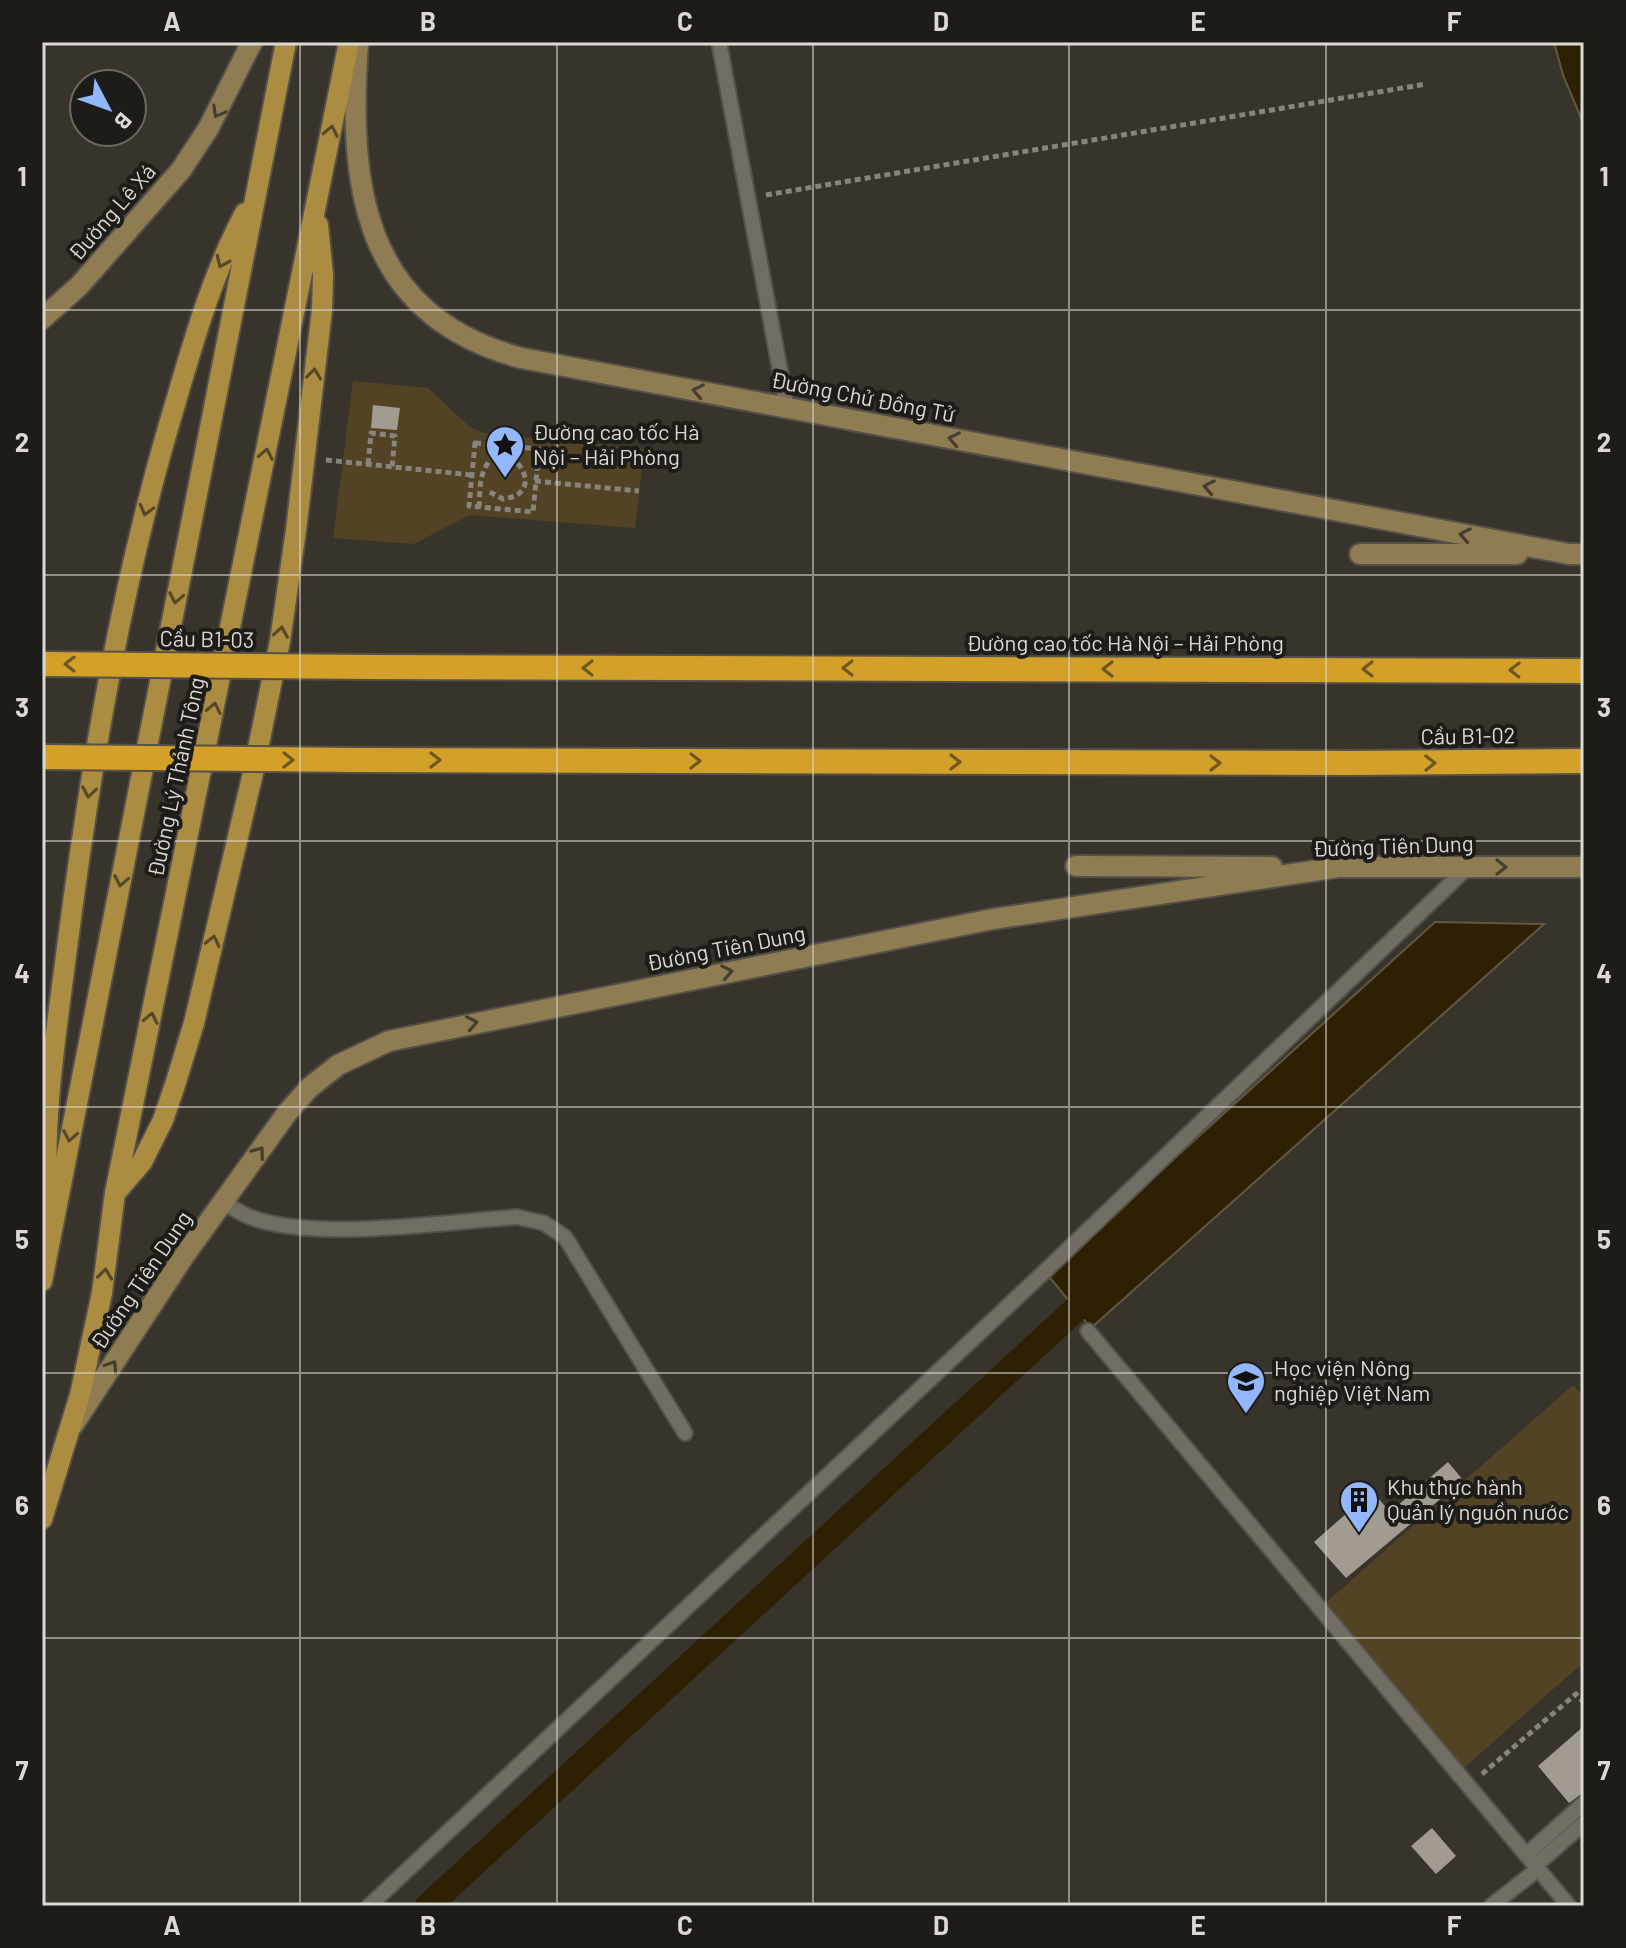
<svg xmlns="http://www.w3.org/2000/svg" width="1626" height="1948" font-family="Barlow,sans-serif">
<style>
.green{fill:#524324}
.water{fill:#2e2003;stroke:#625842;stroke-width:2}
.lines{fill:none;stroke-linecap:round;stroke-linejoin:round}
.canal{stroke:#2e2003;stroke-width:26}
.building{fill:#a19b91}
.service-casing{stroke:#555149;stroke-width:18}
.secondary-casing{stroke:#555149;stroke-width:24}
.primary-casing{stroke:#555149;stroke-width:24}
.motorway-casing{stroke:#555149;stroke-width:28}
.path{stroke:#88837c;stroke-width:5;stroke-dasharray:6 4;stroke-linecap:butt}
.service{stroke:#726d63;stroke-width:14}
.secondary{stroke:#8f7c52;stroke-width:20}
.primary{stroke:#ac8c40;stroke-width:20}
.motorway{stroke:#d3a029;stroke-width:24}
.motorway-bridge-casing{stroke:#555149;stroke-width:28;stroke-linecap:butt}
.motorway-bridge{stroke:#d3a029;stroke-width:24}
.oneway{stroke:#463e2c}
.oneway2{stroke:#574928}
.oneway3{stroke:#6f5720}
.grid{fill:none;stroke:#dcd9d4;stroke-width:2;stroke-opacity:0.55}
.labels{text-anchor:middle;stroke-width:8;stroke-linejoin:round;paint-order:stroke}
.street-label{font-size:22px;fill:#dcd9d4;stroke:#1e1c18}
.poi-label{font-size:22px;fill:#dcd9d4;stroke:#1e1c18;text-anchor:start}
.neatline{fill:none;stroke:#dcd9d4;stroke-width:3}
.grid-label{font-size:26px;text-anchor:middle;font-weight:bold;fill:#dcd9d4}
</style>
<rect width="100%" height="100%" fill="#39342b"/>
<!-- green -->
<g class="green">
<polygon points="353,381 428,388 470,427 483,433 644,449 635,528 469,515 414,544 333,538"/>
<polygon points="1573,1385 1584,1397 1584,1662 1458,1773 1321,1607"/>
</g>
<!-- water -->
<g class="water">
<polygon points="1554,42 1584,42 1584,125 1563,75"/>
<polygon points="1435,922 1544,924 1091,1328 1047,1274"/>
</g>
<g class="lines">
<!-- canal -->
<polyline class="canal" points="428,1906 1102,1285"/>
</g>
<!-- building -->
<g class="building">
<polygon points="373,405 400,408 397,430 371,428"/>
<polygon points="1448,1462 1463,1480 1346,1578 1314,1542 1372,1491 1390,1512"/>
<polygon points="1584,1726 1584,1792 1569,1803 1538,1766"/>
<polygon points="1432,1828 1456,1856 1436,1874 1411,1846"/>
</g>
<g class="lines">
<defs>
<g id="service">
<polyline points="719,42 787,408"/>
<path d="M 223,1202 C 231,1207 240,1213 250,1217 C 316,1242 444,1222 517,1217 L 544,1223 L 565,1237 L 685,1433"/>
<polyline points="1088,1331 1569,1906"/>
<polyline points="1526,1855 1584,1803"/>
<polyline points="1535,1866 1584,1823"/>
<polyline points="369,1906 1042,1274 1468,867"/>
<polyline points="1491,1906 1538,1869"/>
</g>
<g id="secondary">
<path d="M 358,42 C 348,183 361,315 521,358 L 1569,554 L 1584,554"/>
<polyline points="42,319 79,286 181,170 208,129 252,42"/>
<polyline points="1360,554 1517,554"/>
<polyline points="1076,866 1272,867"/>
<polyline points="73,1425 184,1256 287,1113 309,1088 338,1065 389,1041 993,919 1339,867 1584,867"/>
</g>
<g id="primary">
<polyline points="118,1190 142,1162 163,1120 175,1085 194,1023 253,773 280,641 296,530 322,310 323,275 318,225"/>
<path d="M 49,1208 C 40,1129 57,1027 67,948 C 91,763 122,579 176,401 C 195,336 213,273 245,213"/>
<polyline points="42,1281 286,42"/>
<polyline points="42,1519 80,1395 102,1293 115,1193 349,42"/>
</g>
<g id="motorway">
<polyline points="372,667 1584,671"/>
<polyline points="357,760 1352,763 1584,761"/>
</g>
</defs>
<!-- service casing -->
<use href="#service" class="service-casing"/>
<!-- secondary casing -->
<use href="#secondary" class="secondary-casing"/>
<!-- primary casing -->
<use href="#primary" class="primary-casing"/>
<!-- motorway casing -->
<use href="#motorway" class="motorway-casing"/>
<!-- path -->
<g class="path">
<polyline points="766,195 1426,84"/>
<polygon points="475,443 539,449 533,512 469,506"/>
<polyline points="326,460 472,475"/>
<polyline points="368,464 371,433 395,436 392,467"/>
<polyline points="535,481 639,491"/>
<path d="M 479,507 C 480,495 479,479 485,468 C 504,429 554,493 503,499 L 488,491"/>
<polyline points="1482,1774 1576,1694 1584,1703"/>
</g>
<!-- service -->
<use href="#service" class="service"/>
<!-- secondary -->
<use href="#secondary" class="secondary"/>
<!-- primary -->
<use href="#primary" class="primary"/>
<!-- motorway -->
<use href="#motorway" class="motorway"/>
<defs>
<g id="motorway-bridge">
<polyline points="42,664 372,667"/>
<polyline points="42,757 357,760"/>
</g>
</defs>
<!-- motorway-bridge casing -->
<use href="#motorway-bridge" class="motorway-bridge-casing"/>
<!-- motorway-bridge -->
<use href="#motorway-bridge" class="motorway-bridge"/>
</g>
<!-- one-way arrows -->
<defs><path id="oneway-chevron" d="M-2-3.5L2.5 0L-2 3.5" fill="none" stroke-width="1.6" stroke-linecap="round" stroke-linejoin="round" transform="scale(2)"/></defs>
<g class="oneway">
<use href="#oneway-chevron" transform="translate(218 112) rotate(119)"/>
<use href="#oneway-chevron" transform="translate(698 391) rotate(-169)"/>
<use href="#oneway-chevron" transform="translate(954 439) rotate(-169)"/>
<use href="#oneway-chevron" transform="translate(1209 487) rotate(-169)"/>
<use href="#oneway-chevron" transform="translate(1465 535) rotate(-169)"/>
<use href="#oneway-chevron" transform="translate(1501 867)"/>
<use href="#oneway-chevron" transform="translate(727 972) rotate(-11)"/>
<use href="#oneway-chevron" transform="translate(472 1023) rotate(-11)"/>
<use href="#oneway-chevron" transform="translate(259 1152) rotate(-54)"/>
<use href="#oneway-chevron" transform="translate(112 1366) rotate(-57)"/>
</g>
<g class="oneway2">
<use href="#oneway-chevron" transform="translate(331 131) rotate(-79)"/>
<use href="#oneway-chevron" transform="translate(222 262) rotate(114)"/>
<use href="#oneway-chevron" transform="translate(314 374) rotate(-83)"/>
<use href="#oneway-chevron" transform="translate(266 454) rotate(-78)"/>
<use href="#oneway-chevron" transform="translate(146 510) rotate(105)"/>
<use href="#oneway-chevron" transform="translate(176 598) rotate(101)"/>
<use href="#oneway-chevron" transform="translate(281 632) rotate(-81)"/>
<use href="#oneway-chevron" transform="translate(214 708) rotate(-78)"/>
<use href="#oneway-chevron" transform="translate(89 792) rotate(99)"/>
<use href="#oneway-chevron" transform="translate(121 881) rotate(101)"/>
<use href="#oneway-chevron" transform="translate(213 941) rotate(-77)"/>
<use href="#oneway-chevron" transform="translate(151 1018) rotate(-78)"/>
<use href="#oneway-chevron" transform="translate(70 1136) rotate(101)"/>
<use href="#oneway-chevron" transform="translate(105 1274) rotate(-83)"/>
</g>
<g class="oneway3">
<use href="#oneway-chevron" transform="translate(70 664) rotate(-179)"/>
<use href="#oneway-chevron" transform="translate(588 668) rotate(-180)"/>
<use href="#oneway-chevron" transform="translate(848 668) rotate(-180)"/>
<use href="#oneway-chevron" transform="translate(1108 669) rotate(-180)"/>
<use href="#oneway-chevron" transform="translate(1368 669) rotate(-180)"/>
<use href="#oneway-chevron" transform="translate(1515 670) rotate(-179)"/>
<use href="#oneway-chevron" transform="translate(288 760) rotate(1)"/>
<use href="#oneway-chevron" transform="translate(435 760)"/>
<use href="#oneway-chevron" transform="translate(695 761)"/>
<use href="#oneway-chevron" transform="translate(955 762)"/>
<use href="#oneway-chevron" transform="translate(1215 763)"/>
<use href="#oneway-chevron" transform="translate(1430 763) rotate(-1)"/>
</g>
<!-- grid -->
<path class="grid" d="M 300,42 L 300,1906M 557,42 L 557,1906M 813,42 L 813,1906M 1069,42 L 1069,1906M 1326,42 L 1326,1906M 42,310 L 1584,310M 42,575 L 1584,575M 42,841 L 1584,841M 42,1107 L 1584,1107M 42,1373 L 1584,1373M 42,1638 L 1584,1638"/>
<!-- icons -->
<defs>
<symbol id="sight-pin" viewBox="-11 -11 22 30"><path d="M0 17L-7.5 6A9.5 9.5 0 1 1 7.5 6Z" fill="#93b7fd" stroke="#1e1c18"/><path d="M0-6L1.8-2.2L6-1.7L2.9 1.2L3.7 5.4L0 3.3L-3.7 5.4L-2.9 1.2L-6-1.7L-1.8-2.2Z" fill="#111"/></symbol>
<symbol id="university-pin" viewBox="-11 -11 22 30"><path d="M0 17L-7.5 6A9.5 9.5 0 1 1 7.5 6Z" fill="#93b7fd" stroke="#1e1c18"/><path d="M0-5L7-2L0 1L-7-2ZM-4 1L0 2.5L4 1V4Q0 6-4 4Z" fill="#111"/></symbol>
<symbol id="building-pin" viewBox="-11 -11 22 30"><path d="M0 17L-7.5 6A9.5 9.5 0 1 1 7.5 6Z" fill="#93b7fd" stroke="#1e1c18"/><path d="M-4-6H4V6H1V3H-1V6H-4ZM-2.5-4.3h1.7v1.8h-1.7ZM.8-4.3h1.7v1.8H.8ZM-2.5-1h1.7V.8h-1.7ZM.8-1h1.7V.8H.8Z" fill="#111"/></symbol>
</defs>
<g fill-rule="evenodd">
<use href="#sight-pin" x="483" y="423" width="44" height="60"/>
<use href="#university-pin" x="1224" y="1359" width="44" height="60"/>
<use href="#building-pin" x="1337" y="1478" width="44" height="60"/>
</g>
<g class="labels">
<!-- street labels -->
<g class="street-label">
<text transform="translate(112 212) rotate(-49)" y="8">Đường Lê Xá</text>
<text transform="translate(863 397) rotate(11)" y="8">Đường Chử Đồng Tử</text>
<text transform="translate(207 639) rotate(1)" y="8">Cầu B1-03</text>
<text x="1125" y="651">Đường cao tốc Hà Nội – Hải Phòng</text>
<text transform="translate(1468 736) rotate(-1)" y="8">Cầu B1-02</text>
<text transform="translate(176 777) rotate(-78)" y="8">Đường Lý Thánh Tông</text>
<text transform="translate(1393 846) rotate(-2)" y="8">Đường Tiên Dung</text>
<text transform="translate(726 948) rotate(-11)" y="8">Đường Tiên Dung</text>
<text transform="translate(141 1280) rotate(-56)" y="8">Đường Tiên Dung</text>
</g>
<!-- poi labels -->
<g class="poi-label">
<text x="533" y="440">Đường cao tốc Hà<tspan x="533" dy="25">Nội – Hải Phòng</tspan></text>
<text x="1274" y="1376">Học viện Nông<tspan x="1274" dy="25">nghiệp Việt Nam</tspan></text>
<text x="1387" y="1495">Khu thực hành<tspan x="1387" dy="25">Quản lý nguồn nước</tspan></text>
</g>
</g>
<!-- border -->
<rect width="1626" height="1948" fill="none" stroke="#1e1c18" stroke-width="88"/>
<!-- north arrow -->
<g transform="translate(108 108) rotate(131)"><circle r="38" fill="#1e1c18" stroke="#6a6863" stroke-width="2"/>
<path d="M0-6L14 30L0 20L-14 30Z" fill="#93b7fd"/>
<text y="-12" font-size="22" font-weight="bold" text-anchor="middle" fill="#dcd9d4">B</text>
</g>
<rect x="44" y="44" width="1538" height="1860" class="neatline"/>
<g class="grid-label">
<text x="172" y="31">A</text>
<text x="428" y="31">B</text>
<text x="685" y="31">C</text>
<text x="941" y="31">D</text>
<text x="1198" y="31">E</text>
<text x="1454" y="31">F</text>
<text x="22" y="186">1</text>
<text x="1604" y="186">1</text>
<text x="22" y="452">2</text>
<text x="1604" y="452">2</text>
<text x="22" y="717">3</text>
<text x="1604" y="717">3</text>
<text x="22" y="983">4</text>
<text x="1604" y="983">4</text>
<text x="22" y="1249">5</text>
<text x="1604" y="1249">5</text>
<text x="22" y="1515">6</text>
<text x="1604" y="1515">6</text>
<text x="22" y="1780">7</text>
<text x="1604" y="1780">7</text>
<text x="172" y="1935">A</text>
<text x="428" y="1935">B</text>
<text x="685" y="1935">C</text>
<text x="941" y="1935">D</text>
<text x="1198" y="1935">E</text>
<text x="1454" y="1935">F</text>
</g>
</svg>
